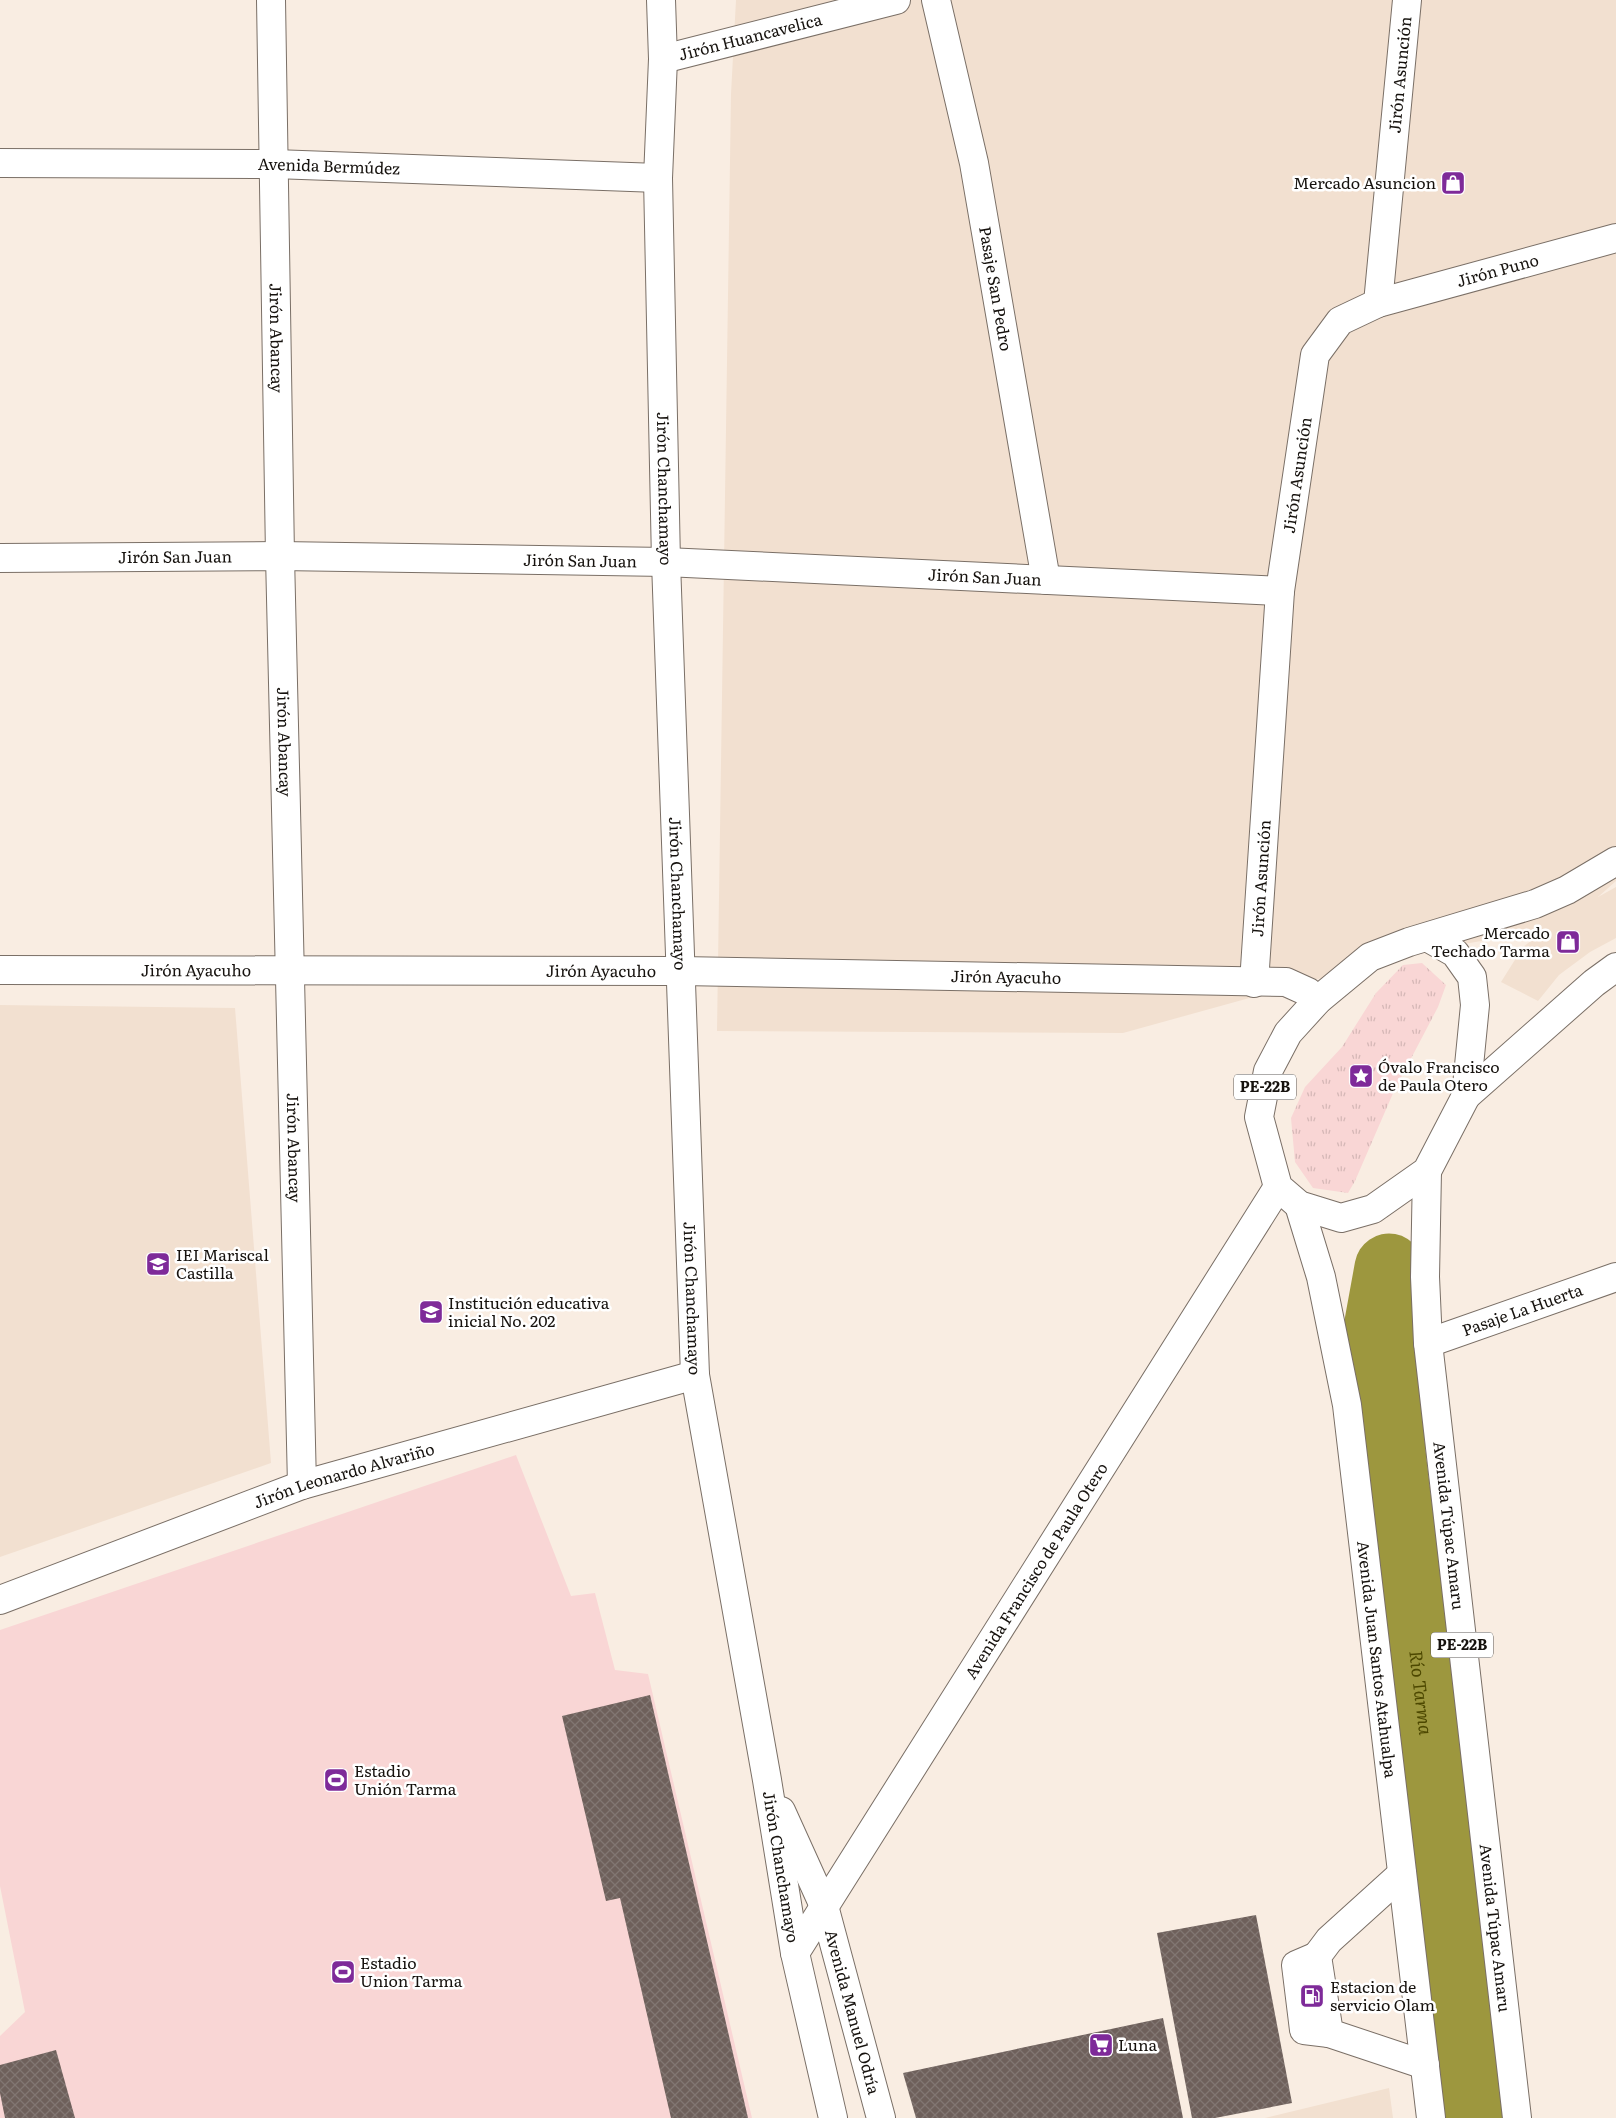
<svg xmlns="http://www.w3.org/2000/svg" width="1616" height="2118" font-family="Literata,serif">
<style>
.built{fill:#f2e0d0}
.grass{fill:url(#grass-tufts)}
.pitch{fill:#f9d6d5}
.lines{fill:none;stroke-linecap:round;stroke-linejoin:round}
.river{stroke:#9d973e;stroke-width:69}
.building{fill:url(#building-cross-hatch)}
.minor-casing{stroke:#7a6f66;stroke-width:30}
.major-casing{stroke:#7a6f66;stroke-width:30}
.highway-casing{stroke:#7a6f66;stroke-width:30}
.minor{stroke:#fff;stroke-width:28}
.major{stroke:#fff;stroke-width:28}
.highway{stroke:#fff;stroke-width:28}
.labels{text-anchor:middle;stroke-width:5;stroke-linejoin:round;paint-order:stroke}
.shield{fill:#fff;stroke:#5c5956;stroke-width:1}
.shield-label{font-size:15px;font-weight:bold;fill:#16120e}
.street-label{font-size:16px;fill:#16120e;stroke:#fff}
.poi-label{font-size:16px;fill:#16120e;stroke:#fff;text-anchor:start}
.water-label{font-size:18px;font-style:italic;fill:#4d4800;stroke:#fff}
</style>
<defs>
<pattern id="grass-tufts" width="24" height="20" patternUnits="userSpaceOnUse" patternTransform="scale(1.25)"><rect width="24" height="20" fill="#f9d6d5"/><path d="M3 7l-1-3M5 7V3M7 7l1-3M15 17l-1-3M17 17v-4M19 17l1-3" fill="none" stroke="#d5b7b6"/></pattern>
<pattern id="building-cross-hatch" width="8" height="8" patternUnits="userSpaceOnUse" patternTransform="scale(1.25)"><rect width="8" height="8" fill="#6e605b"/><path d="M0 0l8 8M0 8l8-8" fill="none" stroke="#817672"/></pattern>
</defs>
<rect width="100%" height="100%" fill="#f9ede2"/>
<!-- built -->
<g class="built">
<polygon points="736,0 1616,0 1616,881 1598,897 1616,887 1616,938 1590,952 1559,975 1538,1001 1501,982 1523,947 1545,930 1412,953 1123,1033 717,1031 731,94"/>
<polygon points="0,1005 235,1008 271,1463 0,1557"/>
<polygon points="1389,2088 1393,2118 1265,2118"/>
</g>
<!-- grass -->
<polygon class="grass" points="1422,963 1446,985 1438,1007 1394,1091 1355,1181 1348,1193 1313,1188 1295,1162 1291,1118 1305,1087 1342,1047 1376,993 1403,965"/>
<!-- pitch -->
<polygon class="pitch" points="516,1455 571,1596 595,1593 615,1670 648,1674 752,2118 0,2118 0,2036 25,2012 0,1886 0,1630"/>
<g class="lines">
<!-- river -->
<path class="river" id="s1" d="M 1389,1268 L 1379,1323 L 1392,1461 L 1472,2118"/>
</g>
<!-- building -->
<g class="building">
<polygon points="650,1695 748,2118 671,2118 620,1898 606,1901 562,1716"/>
<polygon points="1256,1915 1292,2103 1215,2118 1192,2118 1157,1933"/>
<polygon points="1163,2018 1183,2118 916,2118 903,2073"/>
<polygon points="56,2050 75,2118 5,2118 0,2093 0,2065"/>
</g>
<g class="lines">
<defs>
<g id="minor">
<path id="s2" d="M 271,0 L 280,556 L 302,1485"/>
<path id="s3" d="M 936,0 L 974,163 L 1046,580"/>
<path id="s4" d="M 663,59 L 896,0"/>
<path id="s5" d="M 0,163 L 274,164 L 658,178"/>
<path id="s6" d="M 1378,303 L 1616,238"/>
<path id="s7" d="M 0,558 L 280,556 L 666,562 L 1280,591"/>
<path id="s8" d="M 0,970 L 681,971 L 1286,982 L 1308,992 L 1318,1000"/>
<path id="s9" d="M 1254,983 L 1280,591 L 1315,355 L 1340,321 L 1378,303 L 1407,0"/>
<path id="s10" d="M 1428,1343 L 1616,1277"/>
<path id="s11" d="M 0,1600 L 302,1485 L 695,1375"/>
<polyline points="1402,1874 1329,1940 1317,1956 1329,2033 1425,2065"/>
<polyline points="1317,1956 1296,1965 1304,2030 1329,2033"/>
</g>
<g id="major">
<path id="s12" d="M 661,0 L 663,59 L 658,178 L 666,562 L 695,1375 L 767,1780 L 795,1953 L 833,2118"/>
<path id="s13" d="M 781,1811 L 824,1906 L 881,2118"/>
<path id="s14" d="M 795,1953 L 1278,1187"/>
</g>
<g id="highway">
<polyline points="1427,937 1455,953 1472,977 1475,1005 1466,1096 1427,1171 1373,1209 1341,1218 1299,1205 1278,1187 1259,1117 1268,1071 1288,1033 1318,1000 1370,957 1409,942 1535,904 1567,890 1616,861"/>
<polyline points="1466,1096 1594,983 1616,967"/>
<path id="s15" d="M 1427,1171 L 1425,1277 L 1428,1343 L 1517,2118"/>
<path id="s16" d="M 1299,1205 L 1321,1277 L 1347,1405 L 1431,2118"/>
</g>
</defs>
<!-- minor casing -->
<use href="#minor" class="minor-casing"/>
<!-- major casing -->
<use href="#major" class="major-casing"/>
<!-- highway casing -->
<use href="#highway" class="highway-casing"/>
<!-- minor -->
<use href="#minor" class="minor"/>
<!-- major -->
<use href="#major" class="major"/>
<!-- highway -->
<use href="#highway" class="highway"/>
</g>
<!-- icons -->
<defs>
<symbol id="shop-square" viewBox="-11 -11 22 22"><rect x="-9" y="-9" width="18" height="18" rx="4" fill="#7e2a99" stroke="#fff"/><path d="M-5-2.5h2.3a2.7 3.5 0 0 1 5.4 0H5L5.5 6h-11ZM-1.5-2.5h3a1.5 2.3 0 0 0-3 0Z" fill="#fff"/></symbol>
<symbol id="sight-square" viewBox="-11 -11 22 22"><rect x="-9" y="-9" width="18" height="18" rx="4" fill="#7e2a99" stroke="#fff"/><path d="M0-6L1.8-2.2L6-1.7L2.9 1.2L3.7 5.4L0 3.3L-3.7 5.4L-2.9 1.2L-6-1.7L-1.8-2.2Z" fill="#fff"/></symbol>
<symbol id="school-square" viewBox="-11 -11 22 22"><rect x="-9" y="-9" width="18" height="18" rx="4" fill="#7e2a99" stroke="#fff"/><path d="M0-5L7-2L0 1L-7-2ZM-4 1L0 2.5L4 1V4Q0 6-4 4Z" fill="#fff"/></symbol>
<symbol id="stadium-square" viewBox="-11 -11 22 22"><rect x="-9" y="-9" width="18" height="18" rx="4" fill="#7e2a99" stroke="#fff"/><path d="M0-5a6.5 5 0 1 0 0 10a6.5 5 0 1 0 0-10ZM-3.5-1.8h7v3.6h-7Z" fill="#fff"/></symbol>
<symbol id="fuel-square" viewBox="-11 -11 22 22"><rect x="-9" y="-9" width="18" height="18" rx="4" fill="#7e2a99" stroke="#fff"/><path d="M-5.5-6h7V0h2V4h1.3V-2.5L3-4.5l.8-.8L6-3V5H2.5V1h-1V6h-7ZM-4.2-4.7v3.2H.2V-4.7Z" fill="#fff"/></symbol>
<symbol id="supermarket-square" viewBox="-11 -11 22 22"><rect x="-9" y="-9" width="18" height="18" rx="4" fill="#7e2a99" stroke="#fff"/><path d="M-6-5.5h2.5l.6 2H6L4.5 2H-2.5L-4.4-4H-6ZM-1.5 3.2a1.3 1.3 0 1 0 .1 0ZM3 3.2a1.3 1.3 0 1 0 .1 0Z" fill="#fff"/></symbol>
</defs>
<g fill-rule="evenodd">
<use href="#shop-square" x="1439" y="169" width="28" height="28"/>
<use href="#shop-square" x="1554" y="928" width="28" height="28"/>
<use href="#sight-square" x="1347" y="1062" width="28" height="28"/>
<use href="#school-square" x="144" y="1250" width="28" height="28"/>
<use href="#school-square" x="417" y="1298" width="28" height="28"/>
<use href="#stadium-square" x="322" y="1766" width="28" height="28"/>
<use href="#stadium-square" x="329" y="1958" width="28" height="28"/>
<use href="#fuel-square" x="1298" y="1982" width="28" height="28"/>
<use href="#supermarket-square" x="1087" y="2031" width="28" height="28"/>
</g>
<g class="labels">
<!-- shield labels -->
<g class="shield">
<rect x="1234" y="1074.5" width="62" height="25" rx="4"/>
<rect x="1431" y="1632.5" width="62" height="25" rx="4"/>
</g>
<g class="shield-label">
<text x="1265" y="1092">PE-22B</text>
<text x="1462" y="1650">PE-22B</text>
</g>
<!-- street labels -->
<g class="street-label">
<text dy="6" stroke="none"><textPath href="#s4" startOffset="90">Jirón Huancavelica</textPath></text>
<text dy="6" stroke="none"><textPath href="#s9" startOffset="945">Jirón Asunción</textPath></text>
<text dy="6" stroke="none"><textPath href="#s5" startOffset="329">Avenida Bermúdez</textPath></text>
<text dy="6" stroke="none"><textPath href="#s6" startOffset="124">Jirón Puno</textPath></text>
<text dy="6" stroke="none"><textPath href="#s3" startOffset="295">Pasaje San Pedro</textPath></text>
<text dy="6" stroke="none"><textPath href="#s2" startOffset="338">Jirón Abancay</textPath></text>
<text dy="6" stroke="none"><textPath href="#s9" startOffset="510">Jirón Asunción</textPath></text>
<text dy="6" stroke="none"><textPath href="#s12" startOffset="489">Jirón Chanchamayo</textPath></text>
<text dy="6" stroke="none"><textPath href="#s7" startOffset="175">Jirón San Juan</textPath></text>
<text dy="6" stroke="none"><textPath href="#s7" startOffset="580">Jirón San Juan</textPath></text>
<text dy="6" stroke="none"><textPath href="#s7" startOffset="985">Jirón San Juan</textPath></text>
<text dy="6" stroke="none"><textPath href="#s2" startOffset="742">Jirón Abancay</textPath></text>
<text dy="6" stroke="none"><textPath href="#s9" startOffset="105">Jirón Asunción</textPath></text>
<text dy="6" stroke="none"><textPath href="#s12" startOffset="894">Jirón Chanchamayo</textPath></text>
<text dy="6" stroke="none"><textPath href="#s8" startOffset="196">Jirón Ayacuho</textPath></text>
<text dy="6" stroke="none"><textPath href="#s8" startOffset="601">Jirón Ayacuho</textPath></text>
<text dy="6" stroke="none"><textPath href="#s8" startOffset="1006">Jirón Ayacuho</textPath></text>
<text dy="6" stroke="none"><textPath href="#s2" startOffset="1148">Jirón Abancay</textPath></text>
<text dy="6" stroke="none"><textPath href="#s12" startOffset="1299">Jirón Chanchamayo</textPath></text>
<text dy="6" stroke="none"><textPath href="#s10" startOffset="100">Pasaje La Huerta</textPath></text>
<text dy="6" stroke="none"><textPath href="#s11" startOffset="366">Jirón Leonardo Alvariño</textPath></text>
<text dy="6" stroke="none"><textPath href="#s15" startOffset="356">Avenida Túpac Amaru</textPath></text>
<text dy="6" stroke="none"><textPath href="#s14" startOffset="452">Avenida Francisco de Paula Otero</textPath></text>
<text dy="6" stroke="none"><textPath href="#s16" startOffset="462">Avenida Juan Santos Atahualpa</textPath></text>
<text dy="6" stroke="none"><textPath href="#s12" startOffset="1875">Jirón Chanchamayo</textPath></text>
<text dy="6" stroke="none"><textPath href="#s15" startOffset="761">Avenida Túpac Amaru</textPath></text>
<text dy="6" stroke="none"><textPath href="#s13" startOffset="214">Avenida Manuel Odría</textPath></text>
</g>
<!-- poi labels -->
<g class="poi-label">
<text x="1436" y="189" text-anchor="end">Mercado Asuncion</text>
<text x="1550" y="939" text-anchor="end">Mercado<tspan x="1550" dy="18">Techado Tarma</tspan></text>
<text x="1378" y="1073">Óvalo Francisco<tspan x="1378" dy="18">de Paula Otero</tspan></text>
<text x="176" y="1261">IEI Mariscal<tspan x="176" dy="18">Castilla</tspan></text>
<text x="448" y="1309">Institución educativa<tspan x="448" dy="18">inicial No. 202</tspan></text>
<text x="354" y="1777">Estadio<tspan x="354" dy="18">Unión Tarma</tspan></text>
<text x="360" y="1969">Estadio<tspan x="360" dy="18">Union Tarma</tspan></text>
<text x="1330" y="1993">Estacion de<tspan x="1330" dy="18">servicio Olam</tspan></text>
<text x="1118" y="2051">Luna</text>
</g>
<!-- water labels -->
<g class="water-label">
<text dy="6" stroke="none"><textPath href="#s1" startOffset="428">Río Tarma</textPath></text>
</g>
</g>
</svg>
